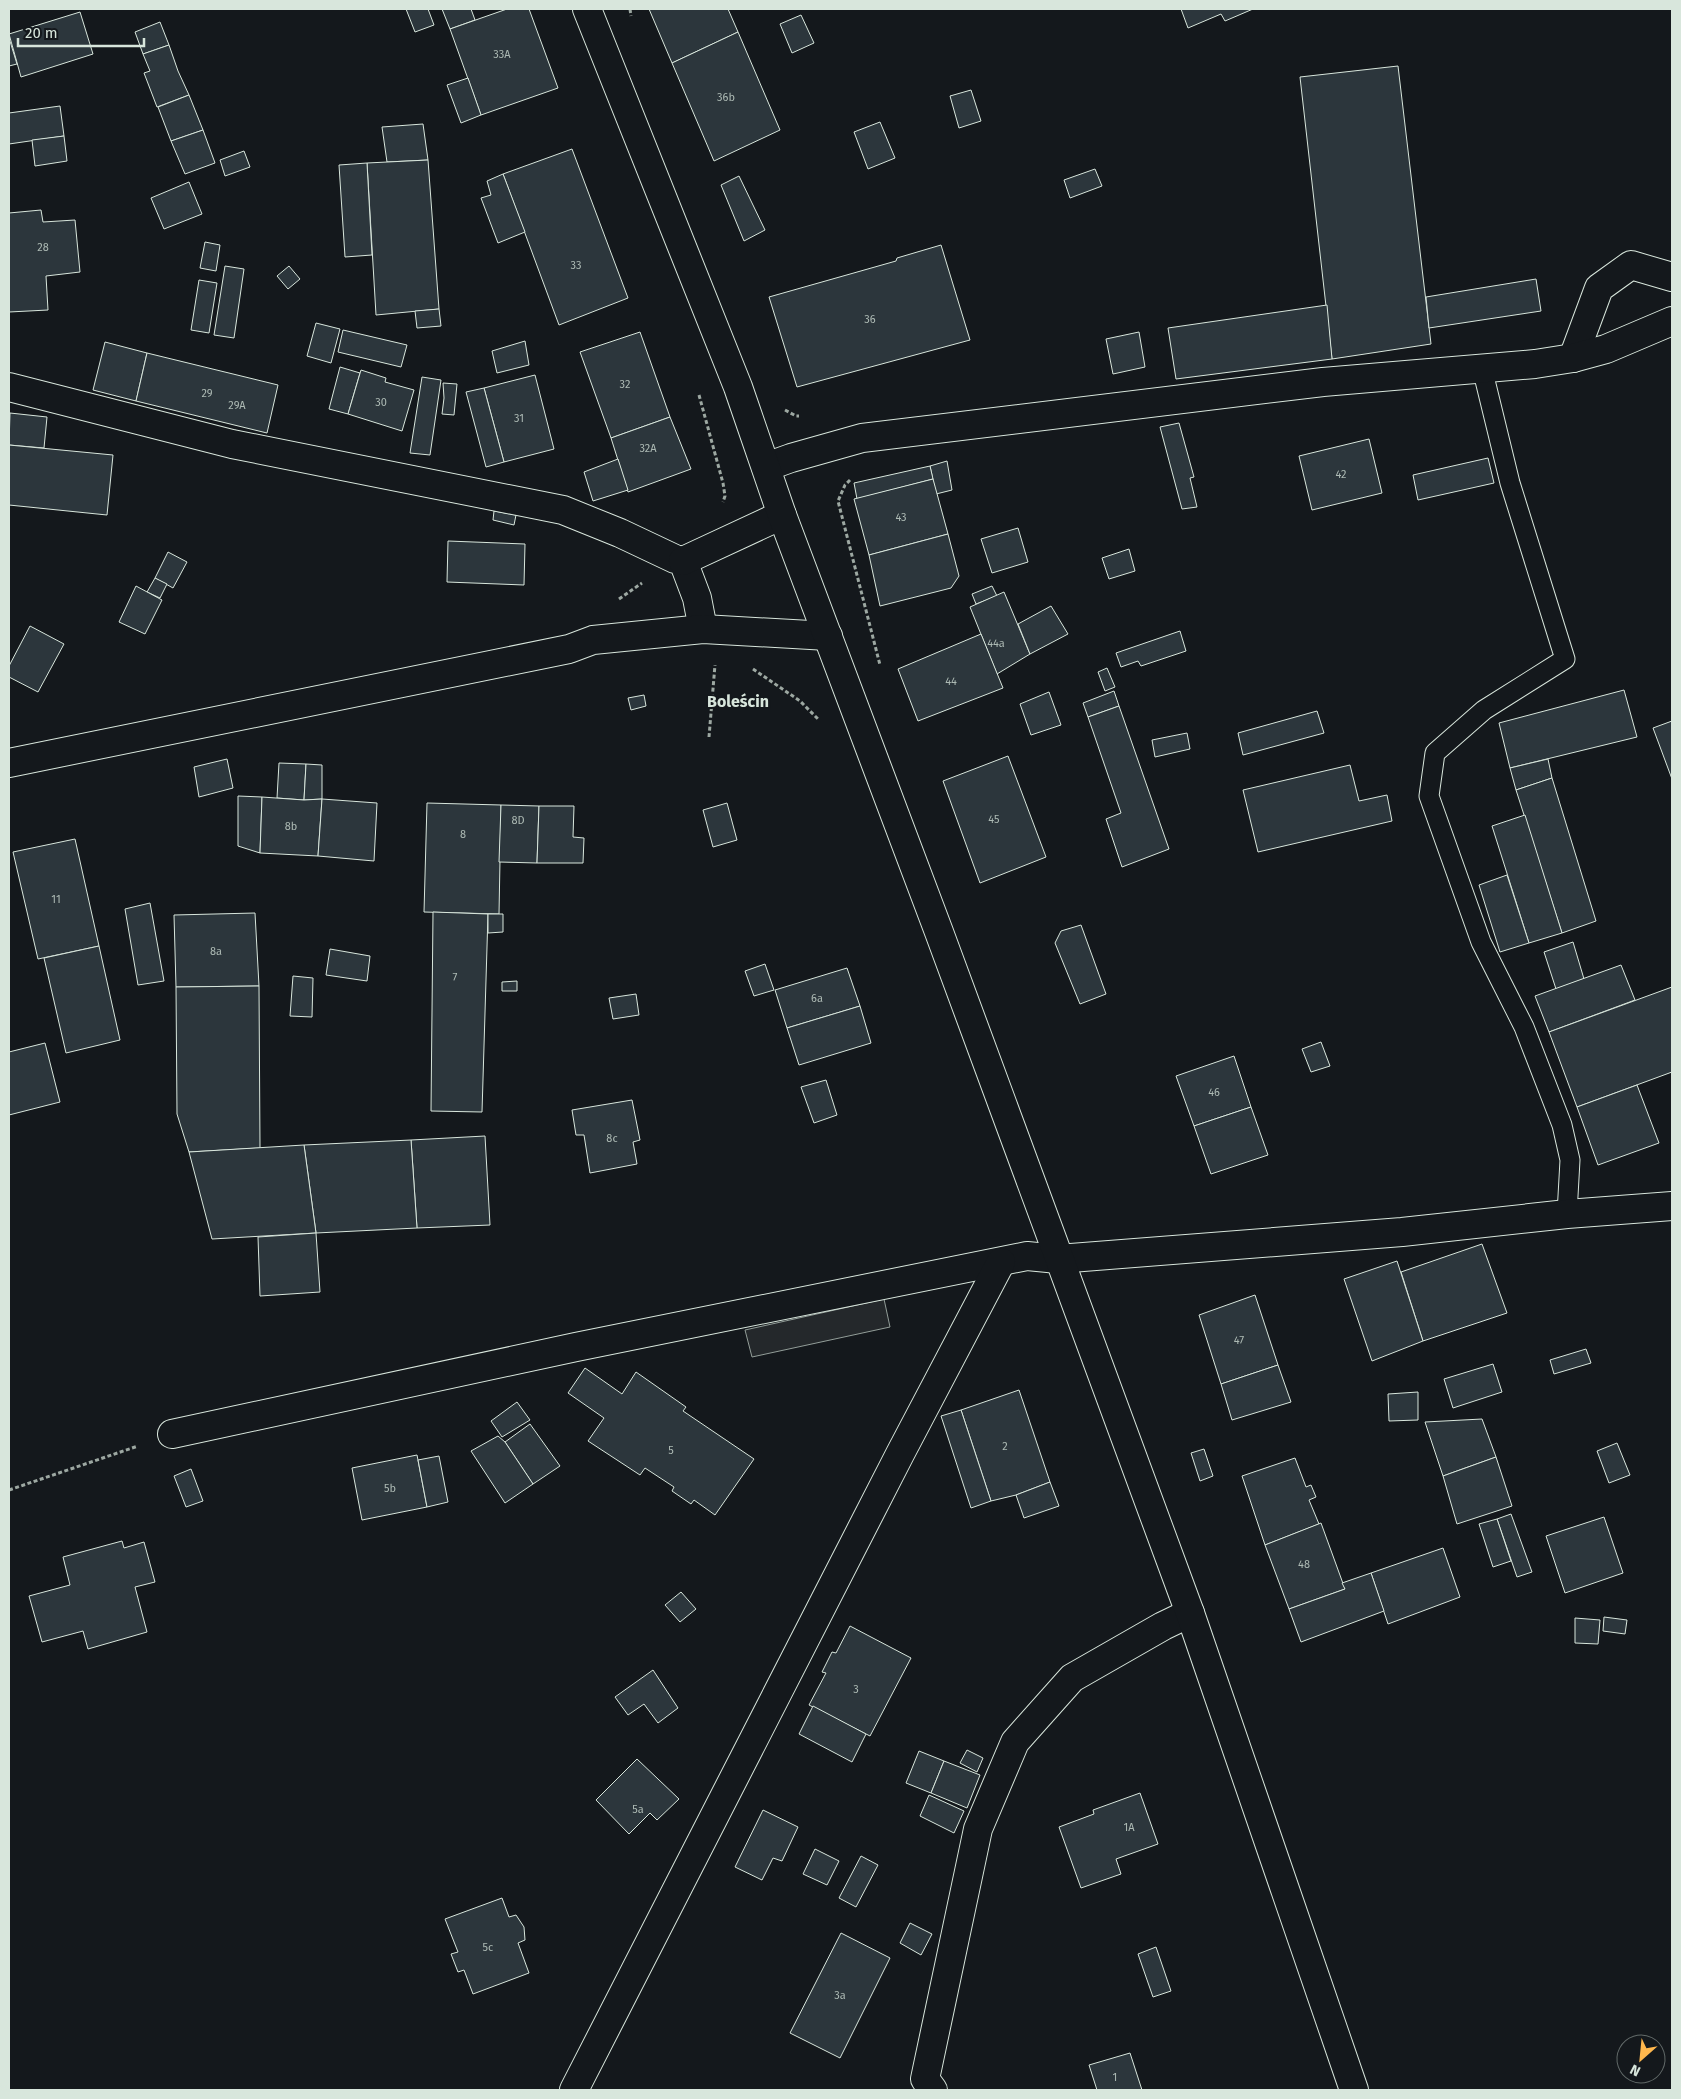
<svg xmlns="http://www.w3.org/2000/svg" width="1681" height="2099" font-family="'Fira Sans',sans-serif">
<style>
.parking{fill:#24282b;stroke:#939e99}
.building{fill:#2c363c;stroke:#d8e6dc}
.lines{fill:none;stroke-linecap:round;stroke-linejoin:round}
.service-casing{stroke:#d8e6dc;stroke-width:21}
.minor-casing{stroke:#d8e6dc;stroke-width:30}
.tertiary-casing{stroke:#d8e6dc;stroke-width:30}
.secondary-casing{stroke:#d8e6dc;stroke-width:30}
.path{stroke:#9da8a2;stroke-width:3;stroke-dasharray:4 2.5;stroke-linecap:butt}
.service{stroke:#14181c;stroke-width:19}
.minor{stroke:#14181c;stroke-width:28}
.tertiary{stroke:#14181c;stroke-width:28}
.secondary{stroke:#14181c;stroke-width:28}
.labels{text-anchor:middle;stroke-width:4;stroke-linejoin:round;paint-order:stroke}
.number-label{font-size:11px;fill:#adbab4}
.quarter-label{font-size:16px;font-weight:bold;fill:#d8e6dc;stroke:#14181c}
</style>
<rect width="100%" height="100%" fill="#14181c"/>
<!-- parking -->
<polygon class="parking" points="884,1299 890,1327 752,1357 745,1330"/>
<!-- building -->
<g class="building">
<polygon points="406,9 428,9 434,25 415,32"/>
<polygon points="442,9 471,9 475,20 450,29"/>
<polygon points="507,9 529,9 558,88 481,115 450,29"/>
<polygon points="649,9 728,9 738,32 672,63"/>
<polygon points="1181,9 1253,9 1225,21 1221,14 1188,28"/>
<polygon points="80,12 93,54 21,77 9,34"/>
<polygon points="801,15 814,43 792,53 780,24"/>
<polygon points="160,22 169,45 143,54 135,32"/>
<polygon points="738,32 780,130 714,161 672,63"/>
<polygon points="9,38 17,64 9,66"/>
<polygon points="169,45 178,71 189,95 157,107 144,73 150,71 143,54"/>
<polygon points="1398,66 1431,344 1332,359 1300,77"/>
<polygon points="468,78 481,115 461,123 447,85"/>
<polygon points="971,90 981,121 959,128 950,96"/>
<polygon points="189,95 203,130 171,141 158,107"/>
<polygon points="60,106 64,136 9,144 9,113"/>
<polygon points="880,122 895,158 868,169 854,132"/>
<polygon points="423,124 428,160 387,162 382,127"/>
<polygon points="203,130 215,163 185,174 171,141"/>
<polygon points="64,136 67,161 35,166 32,140"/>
<polygon points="572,149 628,298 559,325 503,174"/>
<polygon points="244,151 250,167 225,176 220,160"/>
<polygon points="428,160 439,309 376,315 367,163"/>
<polygon points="367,163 372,255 345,257 339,165"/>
<polygon points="1095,169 1102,186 1070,198 1064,180"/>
<polygon points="503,174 525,232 498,243 481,198 491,195 487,181"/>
<polygon points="739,176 765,230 744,241 721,185"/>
<polygon points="189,182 202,214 164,229 151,198"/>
<polygon points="41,210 43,222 75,220 80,272 46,276 48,310 9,312 9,213"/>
<polygon points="205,242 220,245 216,271 200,268"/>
<polygon points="941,245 970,340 797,387 769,297 896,261 897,258"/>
<polygon points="225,266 244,269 234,338 214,335"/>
<polygon points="289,266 300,279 288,289 277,276"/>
<polygon points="1536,279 1541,311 1429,328 1426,297"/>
<polygon points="199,280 217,283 209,333 191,330"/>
<polygon points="1327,305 1332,359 1176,379 1168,328"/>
<polygon points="439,309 441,326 417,328 415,311"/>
<polygon points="316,323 340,329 331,363 307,356"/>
<polygon points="343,330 407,345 401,367 338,352"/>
<polygon points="640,332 670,417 611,438 580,352"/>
<polygon points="1139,332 1145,367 1113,374 1106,339"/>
<polygon points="525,341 529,365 497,373 492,351"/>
<polygon points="105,342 147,353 136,401 93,390"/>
<polygon points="147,353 278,385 267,433 136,401"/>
<polygon points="340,367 360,373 348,414 329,409"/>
<polygon points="361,370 386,378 385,382 414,390 402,431 348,414"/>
<polygon points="535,375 554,449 504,462 484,388"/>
<polygon points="422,377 441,380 430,455 410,453"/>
<polygon points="443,383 457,384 454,415 442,414 444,398"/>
<polygon points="484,388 504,462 486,467 466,392"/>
<polygon points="10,413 47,417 44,448 9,445"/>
<polygon points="670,417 691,469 628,492 611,438"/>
<polygon points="1179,423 1194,477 1190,478 1197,507 1182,509 1160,427"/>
<polygon points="1369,439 1382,493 1312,510 1299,456"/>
<polygon points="9,445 113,455 107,515 9,505"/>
<polygon points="1488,458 1494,483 1418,500 1413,475"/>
<polygon points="618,459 628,490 593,501 584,472"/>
<polygon points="947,461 952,490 936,494 930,466"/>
<polygon points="930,466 933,479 857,499 854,483"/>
<polygon points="933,479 948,534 869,555 854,499"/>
<polygon points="494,511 516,515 514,525 493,520"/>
<polygon points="1018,528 1028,562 992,573 981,539"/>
<polygon points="948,534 959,576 951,588 880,606 869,555"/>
<polygon points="448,541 525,544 524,585 447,582"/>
<polygon points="1129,549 1135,571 1109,579 1102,558"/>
<polygon points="168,552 187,562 173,588 155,578"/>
<polygon points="155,578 167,584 160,598 147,592"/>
<polygon points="136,586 162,600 145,634 119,622"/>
<polygon points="992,586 997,596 976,604 972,594"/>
<polygon points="1004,592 1030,654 997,674 970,607"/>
<polygon points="1051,606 1068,634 1030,654 1018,624"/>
<polygon points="30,626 64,644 38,692 9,677 9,666"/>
<polygon points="1180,631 1186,651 1141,666 1138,661 1121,667 1116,653"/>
<polygon points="981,634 1003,688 918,721 898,669"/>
<polygon points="1107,668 1115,687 1105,691 1098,672"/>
<polygon points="1624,690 1637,737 1510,768 1499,723"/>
<polygon points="1114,691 1119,706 1088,717 1083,703"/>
<polygon points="1049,692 1061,725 1031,735 1020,704"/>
<polygon points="644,695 646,706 631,710 628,698"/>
<polygon points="1119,706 1169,849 1122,867 1106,819 1121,813 1088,717"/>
<polygon points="1317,711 1324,733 1243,755 1238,733"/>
<polygon points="1672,721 1672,779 1653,728"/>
<polygon points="1187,733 1190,749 1155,757 1152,740"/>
<polygon points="1008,756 1046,857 980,883 943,781"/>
<polygon points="227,759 233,788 199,797 194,767"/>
<polygon points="1548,759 1552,778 1516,790 1510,768"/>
<polygon points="279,763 306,764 304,800 277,798"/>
<polygon points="306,764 322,765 322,799 304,800"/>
<polygon points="1350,765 1359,801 1387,795 1392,821 1258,852 1243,790"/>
<polygon points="1552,778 1596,921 1562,933 1516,790"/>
<polygon points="238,796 262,797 260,853 238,846"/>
<polygon points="262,797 304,800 322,799 318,856 260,853"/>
<polygon points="322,799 377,803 374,861 318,856"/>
<polygon points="427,803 501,805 499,914 424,912"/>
<polygon points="727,803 737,840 713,847 703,810"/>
<polygon points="501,805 539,806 537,863 499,862"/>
<polygon points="539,806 574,806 573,837 584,838 583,863 537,863"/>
<polygon points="1525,815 1562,933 1529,943 1492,826"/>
<polygon points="75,839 99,946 38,959 13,852"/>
<polygon points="1507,875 1529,943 1500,952 1479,885"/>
<polygon points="150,903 164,981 138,985 125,909"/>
<polygon points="433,912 488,914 482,1112 431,1111"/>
<polygon points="255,913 259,986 176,987 174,915"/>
<polygon points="488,914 503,914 503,932 488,933"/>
<polygon points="1081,925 1106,994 1080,1004 1055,943 1061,931"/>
<polygon points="1573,942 1584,979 1556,989 1544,952"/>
<polygon points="99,946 120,1040 66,1053 44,958"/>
<polygon points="330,949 370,956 367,981 326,975"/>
<polygon points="765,964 774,990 754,996 745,971"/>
<polygon points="1621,965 1635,1000 1549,1032 1535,996"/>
<polygon points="847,968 860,1006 787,1028 775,990"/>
<polygon points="293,976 313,978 312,1017 290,1016"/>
<polygon points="517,981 517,991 502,991 502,982"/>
<polygon points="259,986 260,1148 189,1152 177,1114 176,987"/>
<polygon points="1672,987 1672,1072 1577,1107 1549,1032"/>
<polygon points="636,994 639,1015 613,1019 609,998"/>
<polygon points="860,1006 871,1043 799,1065 787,1028"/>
<polygon points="1321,1042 1330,1066 1311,1072 1302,1049"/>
<polygon points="45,1043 60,1102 9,1115 9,1052"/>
<polygon points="1234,1056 1251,1107 1194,1126 1176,1076"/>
<polygon points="826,1080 837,1115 814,1123 801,1087"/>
<polygon points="1637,1085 1659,1143 1598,1165 1577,1107"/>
<polygon points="632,1100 640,1140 633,1142 637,1164 590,1173 584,1135 576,1135 572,1110"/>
<polygon points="1251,1107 1268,1155 1211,1174 1194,1126"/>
<polygon points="485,1136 490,1225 417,1228 411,1140"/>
<polygon points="411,1140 417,1228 316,1233 304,1145"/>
<polygon points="304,1145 316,1233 212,1239 189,1152"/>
<polygon points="316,1233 320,1292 260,1296 258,1237"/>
<polygon points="1482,1244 1507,1313 1423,1341 1401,1272"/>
<polygon points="1397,1261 1423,1341 1372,1361 1344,1279"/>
<polygon points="1255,1295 1278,1365 1221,1384 1199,1315"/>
<polygon points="1586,1349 1591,1363 1554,1374 1550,1360"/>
<polygon points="1493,1364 1502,1392 1453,1408 1444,1379"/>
<polygon points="1278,1365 1291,1402 1232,1420 1221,1384"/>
<polygon points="585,1368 622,1394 636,1372 686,1407 683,1411 754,1459 715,1515 694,1500 691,1504 672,1491 674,1487 645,1468 640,1475 588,1441 604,1418 568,1393"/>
<polygon points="1019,1390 1050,1482 1016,1495 991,1501 961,1410"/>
<polygon points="1418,1392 1418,1420 1389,1421 1388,1394"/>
<polygon points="517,1402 530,1420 502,1437 491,1421"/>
<polygon points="961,1410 991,1501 971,1508 941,1416"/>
<polygon points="1482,1419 1496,1457 1443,1476 1425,1422"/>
<polygon points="530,1424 560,1466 533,1484 505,1442"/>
<polygon points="498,1436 505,1442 533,1484 505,1503 471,1451"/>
<polygon points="1617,1443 1630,1475 1609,1483 1597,1451"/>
<polygon points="1204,1449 1213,1476 1200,1481 1191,1453"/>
<polygon points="417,1455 427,1507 362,1520 352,1468"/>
<polygon points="439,1456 448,1502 427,1507 418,1460"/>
<polygon points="1496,1457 1512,1506 1457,1524 1443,1476"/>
<polygon points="1295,1458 1306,1487 1311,1485 1316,1497 1309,1500 1319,1524 1265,1545 1242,1476"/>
<polygon points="191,1469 203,1501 186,1507 174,1476"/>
<polygon points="1050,1482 1059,1506 1024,1518 1016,1495"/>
<polygon points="1511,1514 1532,1572 1517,1577 1497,1519"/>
<polygon points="1604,1517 1623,1573 1565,1593 1546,1536"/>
<polygon points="1497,1519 1511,1561 1493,1567 1479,1524"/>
<polygon points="1321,1523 1345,1589 1289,1609 1265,1545"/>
<polygon points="122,1541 124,1548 144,1542 155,1582 135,1587 147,1632 88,1649 83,1631 42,1642 29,1596 70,1585 63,1557"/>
<polygon points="1443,1548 1460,1597 1388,1624 1371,1573"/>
<polygon points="1371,1573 1384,1611 1301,1642 1289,1609 1345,1589 1342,1583"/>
<polygon points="681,1592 696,1609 680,1622 665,1605"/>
<polygon points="1604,1617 1627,1620 1625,1634 1603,1631"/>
<polygon points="1575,1618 1600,1620 1598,1644 1575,1643"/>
<polygon points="850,1626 911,1658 870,1736 809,1705 826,1673 822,1672 832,1652 836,1653"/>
<polygon points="653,1670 678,1708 658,1723 644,1704 628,1715 615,1697"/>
<polygon points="813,1706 866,1734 852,1762 799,1734"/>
<polygon points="967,1750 983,1758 977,1772 960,1763"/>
<polygon points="919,1751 944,1761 931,1793 906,1783"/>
<polygon points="637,1759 679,1799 657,1820 650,1813 629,1834 596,1800"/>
<polygon points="944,1761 980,1775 967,1808 931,1793"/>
<polygon points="1140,1793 1158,1844 1116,1859 1121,1874 1081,1888 1059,1827 1094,1814 1093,1810"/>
<polygon points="929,1795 964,1811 954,1833 920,1816"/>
<polygon points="763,1810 798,1827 782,1861 773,1858 762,1880 735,1867"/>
<polygon points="815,1849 839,1861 827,1885 803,1874"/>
<polygon points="861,1856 878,1865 856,1907 839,1898"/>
<polygon points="502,1898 509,1917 516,1915 524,1927 525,1940 518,1943 529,1973 473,1994 464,1970 458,1972 451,1954 458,1952 445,1919"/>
<polygon points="910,1923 932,1934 921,1955 900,1943"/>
<polygon points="841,1933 890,1958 840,2058 790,2033"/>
<polygon points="1156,1947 1171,1991 1153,1997 1138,1954"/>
<polygon points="1130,2053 1142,2090 1097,2090 1089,2065"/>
</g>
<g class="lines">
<defs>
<polyline id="service" points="1482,368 1510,483 1565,659 1484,710 1435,753 1429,796 1481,942 1524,1027 1562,1125 1570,1160 1567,1214"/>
<g id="minor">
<polyline points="1573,358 1599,288 1631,265 1672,277"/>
<polyline points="9,387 232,444 563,510 620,533 675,559 683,561 697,598 703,629"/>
<polyline points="766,467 791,458 862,438 1323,382 1535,364 1573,358 1606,349 1672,321"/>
<polyline points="683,561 782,515"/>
<polyline points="172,1434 576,1347 1027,1256 1058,1259 1402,1232 1567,1214 1672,1206"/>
<polyline points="574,2090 900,1454 1001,1262"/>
<polyline points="933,2090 925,2079 978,1829 1015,1742 1072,1678 1163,1626 1190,1613"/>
</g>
<polyline id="tertiary" points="9,763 569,649 593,640 703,629 828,636"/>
<polyline id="secondary" points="587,9 738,387 782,515 939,932 1190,1613 1354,2090"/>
</defs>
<!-- service casing -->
<use href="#service" class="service-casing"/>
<!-- minor casing -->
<use href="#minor" class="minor-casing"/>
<!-- tertiary casing -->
<use href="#tertiary" class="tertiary-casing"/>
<!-- secondary casing -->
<use href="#secondary" class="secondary-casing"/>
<!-- path -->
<g class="path">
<polyline points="630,9 631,16"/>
<polyline points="699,395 723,483 725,496 723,502"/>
<polyline points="785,410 796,416 799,416"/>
<polyline points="850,480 845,485 838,501 880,665"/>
<polyline points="619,599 642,583"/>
<polyline points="753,669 800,701 819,720"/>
<polyline points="709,737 715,665"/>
<polyline points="9,1490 138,1446"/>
</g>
<!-- service -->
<use href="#service" class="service"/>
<!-- minor -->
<use href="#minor" class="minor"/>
<!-- tertiary -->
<use href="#tertiary" class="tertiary"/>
<!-- secondary -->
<use href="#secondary" class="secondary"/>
</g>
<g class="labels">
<!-- number labels -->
<g class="number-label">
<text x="502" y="58">33A</text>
<text x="726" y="101">36b</text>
<text x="43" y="251">28</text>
<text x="576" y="269">33</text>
<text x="870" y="323">36</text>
<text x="625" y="388">32</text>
<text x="207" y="397">29</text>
<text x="381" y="406">30</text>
<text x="237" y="409">29A</text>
<text x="519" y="422">31</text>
<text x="648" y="452">32A</text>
<text x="1341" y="478">42</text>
<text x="901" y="521">43</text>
<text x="996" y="647">44a</text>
<text x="951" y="685">44</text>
<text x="994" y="823">45</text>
<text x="518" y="824">8D</text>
<text x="291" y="830">8b</text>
<text x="463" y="838">8</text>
<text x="56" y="903">11</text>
<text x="216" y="955">8a</text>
<text x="455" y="981">7</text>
<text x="817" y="1002">6a</text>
<text x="1214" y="1096">46</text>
<text x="612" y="1142">8c</text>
<text x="1239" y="1344">47</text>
<text x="1005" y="1450">2</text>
<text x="671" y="1454">5</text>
<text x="390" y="1492">5b</text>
<text x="1304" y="1568">48</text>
<text x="856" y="1693">3</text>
<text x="638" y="1813">5a</text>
<text x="1129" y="1831">1A</text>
<text x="488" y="1951">5c</text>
<text x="840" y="1999">3a</text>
<text x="1115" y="2081">1</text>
</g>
<!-- quarter labels -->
<g class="quarter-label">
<text x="738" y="707">Boleścin</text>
</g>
</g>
<!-- border -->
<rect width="1681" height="2099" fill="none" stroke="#d8e6dc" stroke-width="20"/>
<!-- north arrow -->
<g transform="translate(1641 2059) rotate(207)"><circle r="24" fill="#14181c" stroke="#626a69"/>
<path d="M0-4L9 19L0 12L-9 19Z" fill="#ffb74d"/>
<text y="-8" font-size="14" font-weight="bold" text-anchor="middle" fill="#d8e6dc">N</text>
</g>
<!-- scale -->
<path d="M18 38v8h126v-8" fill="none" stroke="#d8e6dc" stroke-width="2.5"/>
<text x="25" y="38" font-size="15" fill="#d8e6dc" stroke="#14181c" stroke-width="4" paint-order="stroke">20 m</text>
</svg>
